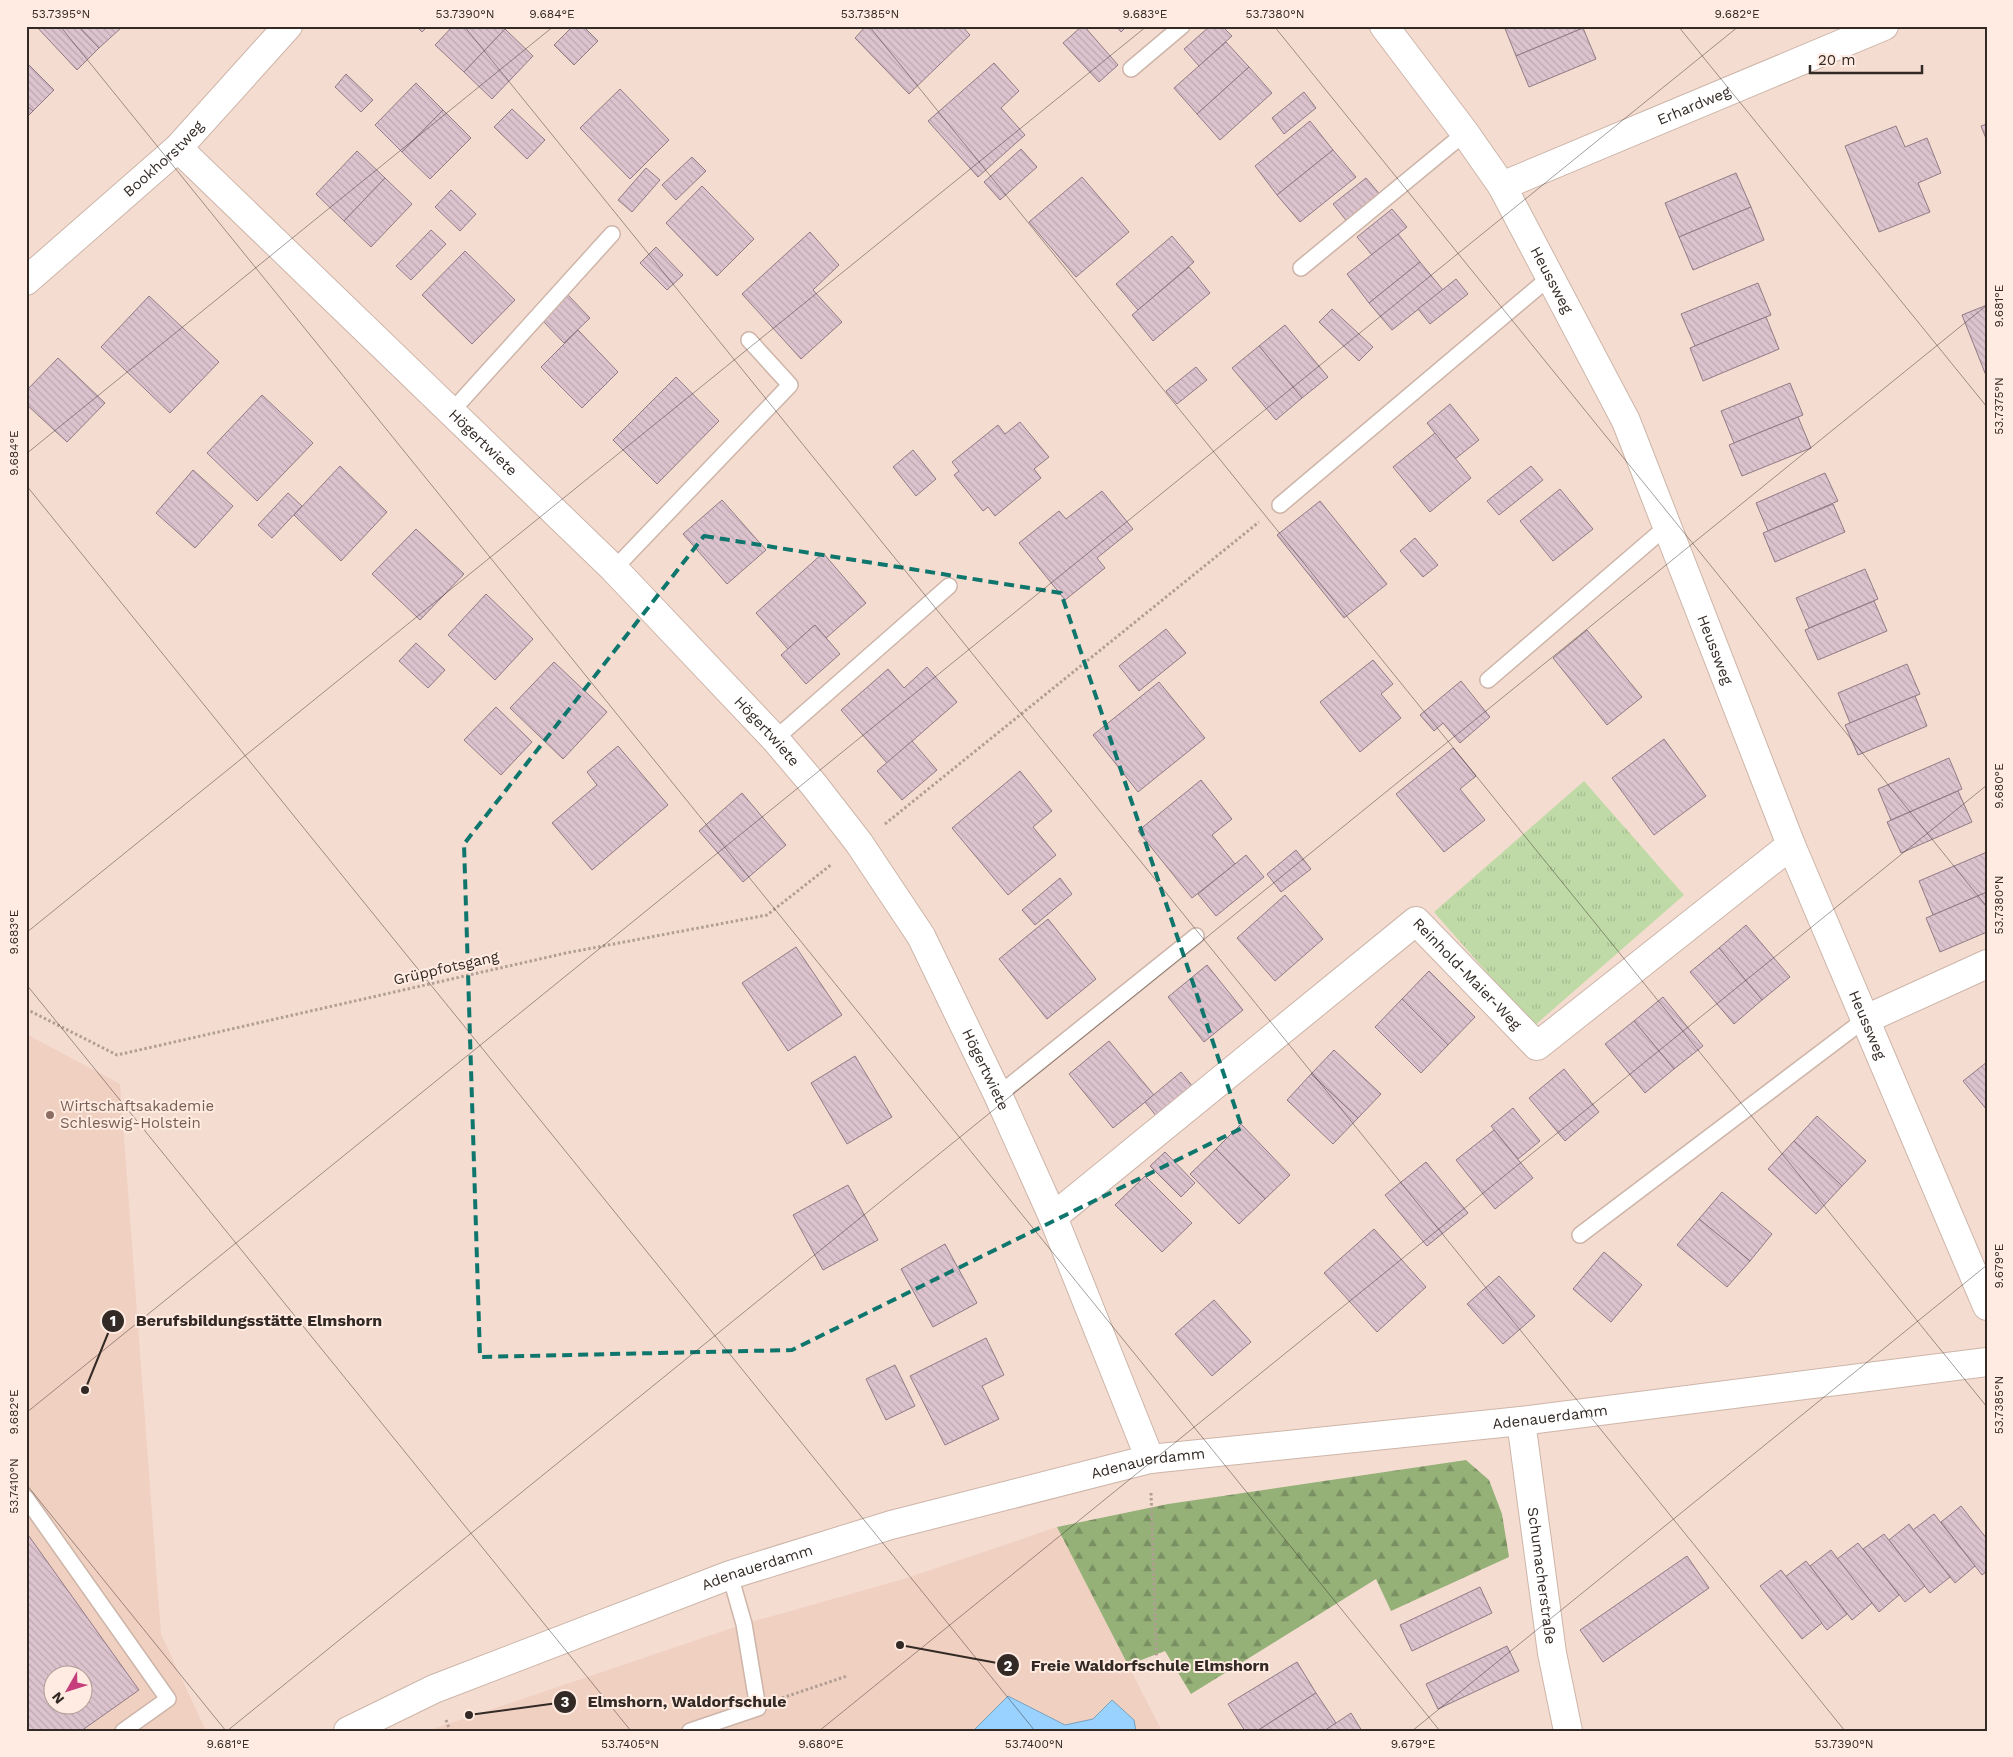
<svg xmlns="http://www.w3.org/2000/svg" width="2013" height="1757" font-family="'Work Sans',sans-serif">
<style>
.built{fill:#f0d0c1;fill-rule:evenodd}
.forest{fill:url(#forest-firs)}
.park{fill:url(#park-tufts)}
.water{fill:#99d2fe;stroke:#7aa0bd}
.building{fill:url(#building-back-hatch);stroke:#927b85;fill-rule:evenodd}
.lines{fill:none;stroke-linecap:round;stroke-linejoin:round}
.service-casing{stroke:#cdb5a9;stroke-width:18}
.minor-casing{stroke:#cdb5a9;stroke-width:30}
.tertiary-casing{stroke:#cdb5a9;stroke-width:30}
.path{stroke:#b19e94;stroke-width:3;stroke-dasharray:2.5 2.5;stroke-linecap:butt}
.service{stroke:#fff;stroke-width:15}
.minor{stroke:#fff;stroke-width:28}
.tertiary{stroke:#fff;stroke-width:28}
.marked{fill:none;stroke:#0f766e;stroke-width:4;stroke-dasharray:10 6;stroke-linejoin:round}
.ticks{fill:none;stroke:#332a25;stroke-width:1;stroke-opacity:0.45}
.education-dot{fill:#8d6e63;stroke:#ffebe1;stroke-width:2}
.labels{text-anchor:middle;stroke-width:4;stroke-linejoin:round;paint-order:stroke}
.street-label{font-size:15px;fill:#332a25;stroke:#ffebe1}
.education-label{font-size:15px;fill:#785e54;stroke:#ffebe1;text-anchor:start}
.leader{fill:none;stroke:#332a25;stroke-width:2}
.callout-dot{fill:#332a25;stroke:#ffebe1;stroke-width:2}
.mark-label{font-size:15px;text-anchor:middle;font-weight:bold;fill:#fff}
.callout-label{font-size:16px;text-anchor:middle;font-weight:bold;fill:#332a25;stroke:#ffebe1;stroke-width:4;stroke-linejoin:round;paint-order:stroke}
.neatline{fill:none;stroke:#332a25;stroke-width:2}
.ticks-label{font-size:12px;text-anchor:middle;fill:#332a25}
</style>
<defs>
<pattern id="forest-firs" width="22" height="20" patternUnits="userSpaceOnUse" patternTransform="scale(1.25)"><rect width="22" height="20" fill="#95b178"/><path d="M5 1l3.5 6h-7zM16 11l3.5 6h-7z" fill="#7a9062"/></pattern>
<pattern id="park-tufts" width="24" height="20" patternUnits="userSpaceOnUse" patternTransform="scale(1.25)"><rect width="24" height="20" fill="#c0daa7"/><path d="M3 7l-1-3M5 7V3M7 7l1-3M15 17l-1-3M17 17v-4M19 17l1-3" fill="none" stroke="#a5bb90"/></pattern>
<pattern id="building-back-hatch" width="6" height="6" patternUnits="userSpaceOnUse" patternTransform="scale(1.25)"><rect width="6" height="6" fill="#dcc3ce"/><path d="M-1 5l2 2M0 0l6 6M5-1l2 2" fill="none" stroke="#bda8b1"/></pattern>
</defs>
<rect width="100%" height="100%" fill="#f5dcd0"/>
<!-- built -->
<g class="built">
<path d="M 26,1034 L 120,1084 L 161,1634 L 206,1731 L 26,1731 ZM 52,1674 L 82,1674 L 82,1704 L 52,1704 Z"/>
<polygon points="1057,1527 1162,1731 427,1731 744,1624 907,1578"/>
</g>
<!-- forest -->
<polygon class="forest" points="1466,1460 1489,1480 1502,1514 1509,1557 1391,1611 1376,1579 1191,1694 1165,1651 1128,1665 1057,1527 1168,1504"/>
<!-- park -->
<polygon class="park" points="1584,781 1684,895 1534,1026 1434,912"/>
<!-- water -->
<polygon class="water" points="1008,1696 1065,1725 1093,1719 1112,1700 1134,1720 1136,1731 976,1731 975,1729"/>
<!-- building -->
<g class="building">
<polygon points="36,26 78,26 99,48 77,70"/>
<polygon points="78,26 120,26 121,28 99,48"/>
<polygon points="416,26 428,26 422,32"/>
<polygon points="453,26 502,26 505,29 464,72 435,45"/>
<polygon points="573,26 583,26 598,41 574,65 554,45"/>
<polygon points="866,26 962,26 970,35 909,94 855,38"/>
<polygon points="1082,26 1084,26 1118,65 1099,82 1063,43"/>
<polygon points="1116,26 1127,26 1121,32"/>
<polygon points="1210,26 1222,26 1232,36 1199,66 1184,49"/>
<polygon points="1504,26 1583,26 1583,28 1516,56"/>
<polygon points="1583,28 1596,59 1529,87 1516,56"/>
<polygon points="505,29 533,56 492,99 464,72"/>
<polygon points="1226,42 1249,67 1197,114 1174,88"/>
<polygon points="26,62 54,90 33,111 26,105"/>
<polygon points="994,63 1019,91 1001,108 1025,135 978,177 928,121"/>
<polygon points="1249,67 1272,93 1220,140 1197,114"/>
<polygon points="346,74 373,100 361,112 335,87"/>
<polygon points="416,83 443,110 402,152 375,125"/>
<polygon points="620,89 669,140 630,179 580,128"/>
<polygon points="1304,92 1316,108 1284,134 1272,118"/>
<polygon points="26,105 33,111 26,118"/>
<polygon points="512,109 545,140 527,159 494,127"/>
<polygon points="443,110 471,138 430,179 402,152"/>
<polygon points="1310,121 1333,150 1277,195 1255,166"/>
<polygon points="1987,124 1987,141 1981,126"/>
<polygon points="1896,126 1905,147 1927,138 1941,173 1918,183 1930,212 1879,232 1845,146"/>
<polygon points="1021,149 1037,167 1000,200 984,182"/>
<polygon points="1333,150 1356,177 1300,222 1277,195"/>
<polygon points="357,151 385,178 344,221 316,194"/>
<polygon points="692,157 706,171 676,200 662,185"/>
<polygon points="646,168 660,180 632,212 618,200"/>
<polygon points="1736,173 1751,207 1679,237 1665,203"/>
<polygon points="1082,177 1129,232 1076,277 1029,222"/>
<polygon points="385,178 412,204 371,247 344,221"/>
<polygon points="1366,178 1382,197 1349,224 1333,204"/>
<polygon points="702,186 754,239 717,276 666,223"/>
<polygon points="451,190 476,214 460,231 435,207"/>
<polygon points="1751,207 1764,240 1693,270 1679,237"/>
<polygon points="1392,209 1407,227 1372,255 1357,237"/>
<polygon points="431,230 446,244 411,280 396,266"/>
<polygon points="810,232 839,265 813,290 842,322 801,359 742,294"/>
<polygon points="1398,234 1420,262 1369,303 1347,274"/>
<polygon points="1172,236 1194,262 1138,310 1116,284"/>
<polygon points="656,247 683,275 667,290 640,263"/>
<polygon points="465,251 515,300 472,344 422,295"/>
<polygon points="1420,262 1443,290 1392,330 1369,303"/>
<polygon points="1189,267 1210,293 1153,341 1132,315"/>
<polygon points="1456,279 1468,294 1430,324 1418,309"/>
<polygon points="1758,283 1771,315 1695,346 1681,314"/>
<polygon points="568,295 590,318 564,343 542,320"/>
<polygon points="149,296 219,362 170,413 101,347"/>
<polygon points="1987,305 1987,378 1962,315"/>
<polygon points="1332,309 1373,347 1359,361 1319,322"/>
<polygon points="1766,317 1779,349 1703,381 1690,348"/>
<polygon points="1285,325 1328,377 1302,398 1259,346"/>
<polygon points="578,330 618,372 582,408 541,367"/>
<polygon points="1259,346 1302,398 1276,420 1232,368"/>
<polygon points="58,358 105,403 67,442 26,404 26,391"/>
<polygon points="1196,367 1207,380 1177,404 1166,391"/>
<polygon points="676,377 719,421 657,484 613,440"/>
<polygon points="1790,383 1803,415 1734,443 1721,411"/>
<polygon points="262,395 313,443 257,501 207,453"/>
<polygon points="1450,404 1479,440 1455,459 1427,423"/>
<polygon points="1798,417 1811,448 1742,476 1729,445"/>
<polygon points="1020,422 1049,457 1034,469 1041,478 995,516 988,507 983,511 954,475 959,471 952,462 998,425 1005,434"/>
<polygon points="1435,433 1471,478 1430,512 1393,467"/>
<polygon points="913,450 936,479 916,496 893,467"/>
<polygon points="340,466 387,512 341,561 294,515"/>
<polygon points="1531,466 1543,480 1499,515 1487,501"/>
<polygon points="193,470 233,506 195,548 156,513"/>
<polygon points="1825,473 1838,501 1768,531 1756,503"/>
<polygon points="1560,489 1593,529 1553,561 1520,521"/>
<polygon points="1102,491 1133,529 1097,558 1105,568 1065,600 1019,543 1059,511 1066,519"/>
<polygon points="288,493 302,506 272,538 258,525"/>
<polygon points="722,500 766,550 727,584 683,534"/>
<polygon points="1320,501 1387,584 1344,618 1277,535"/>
<polygon points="1833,504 1845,532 1775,562 1763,533"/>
<polygon points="416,529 464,574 420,620 372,574"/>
<polygon points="1415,538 1438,565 1423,577 1400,551"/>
<polygon points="823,553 866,603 826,638 815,625 788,649 756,613"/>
<polygon points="1865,569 1878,599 1809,628 1796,598"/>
<polygon points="486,594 533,639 495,680 448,635"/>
<polygon points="1874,601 1887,631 1818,660 1805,630"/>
<polygon points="815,625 840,654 806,684 781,655"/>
<polygon points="1166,629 1186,653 1139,691 1119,666"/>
<polygon points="1587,630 1642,697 1607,725 1553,658"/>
<polygon points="416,643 445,670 428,688 399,661"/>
<polygon points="1373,660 1393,684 1381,694 1401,718 1360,752 1320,702"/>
<polygon points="554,662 607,712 563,759 510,708"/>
<polygon points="1907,664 1920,694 1850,723 1838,693"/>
<polygon points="927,667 957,702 887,763 841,710 888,669 904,688"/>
<polygon points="1461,681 1490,717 1460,743 1443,723 1434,731 1420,715"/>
<polygon points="1159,682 1205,738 1138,792 1093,735"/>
<polygon points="1915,696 1927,726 1858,755 1845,725"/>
<polygon points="496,707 532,742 501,775 464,740"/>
<polygon points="1664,739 1706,796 1654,835 1612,778"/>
<polygon points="912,741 937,770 902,800 877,771"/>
<polygon points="618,746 668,805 592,870 552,823 597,785 587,772"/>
<polygon points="1453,748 1476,776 1460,789 1485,820 1444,852 1396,794"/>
<polygon points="1949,758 1962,789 1891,820 1878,789"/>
<polygon points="1020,771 1052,811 1033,827 1056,855 1008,895 952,828"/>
<polygon points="1201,780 1232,819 1212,835 1235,864 1192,898 1138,831"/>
<polygon points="1958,791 1972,822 1901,853 1887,822"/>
<polygon points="742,793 786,845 743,882 699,831"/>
<polygon points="1296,850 1311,869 1281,892 1267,874"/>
<polygon points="1987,852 1987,892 1933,915 1919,881"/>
<polygon points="1246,855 1264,877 1216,916 1198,894"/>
<polygon points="1060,878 1072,894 1035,925 1022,910"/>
<polygon points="1987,892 1987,932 1940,952 1926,918"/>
<polygon points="1285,895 1323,939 1275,981 1237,938"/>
<polygon points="1048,919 1096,979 1047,1019 999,959"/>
<polygon points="1746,925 1790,977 1762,1000 1719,948"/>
<polygon points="796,947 842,1015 788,1051 742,983"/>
<polygon points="1719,948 1762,1000 1734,1024 1690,972"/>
<polygon points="1207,965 1243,1010 1204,1042 1168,997"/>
<polygon points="1429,971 1475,1017 1448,1045 1402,999"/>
<polygon points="1663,997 1703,1046 1674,1069 1634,1021"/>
<polygon points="1402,999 1448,1045 1421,1073 1375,1027"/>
<polygon points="1634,1021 1674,1069 1645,1093 1605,1044"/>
<polygon points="1109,1041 1154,1095 1113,1128 1069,1074"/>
<polygon points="1334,1050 1381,1094 1358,1118 1311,1074"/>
<polygon points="855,1056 892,1117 847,1144 811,1083"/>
<polygon points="1987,1062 1987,1110 1963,1081"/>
<polygon points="1564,1069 1599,1112 1565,1141 1529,1098"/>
<polygon points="1181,1072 1193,1087 1157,1117 1145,1102"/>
<polygon points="1311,1074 1358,1118 1333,1144 1287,1100"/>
<polygon points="1513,1108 1540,1141 1518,1159 1491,1126"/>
<polygon points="1817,1116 1866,1161 1842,1186 1794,1141"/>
<polygon points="1241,1124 1290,1175 1265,1199 1216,1149"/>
<polygon points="1494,1130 1533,1178 1495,1209 1456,1160"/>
<polygon points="1794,1141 1842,1186 1816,1214 1768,1169"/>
<polygon points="1216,1149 1265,1199 1239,1224 1190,1174"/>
<polygon points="1165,1152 1195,1183 1181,1197 1150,1166"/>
<polygon points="1426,1162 1468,1213 1427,1246 1385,1195"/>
<polygon points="1145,1176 1192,1223 1162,1252 1115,1205"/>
<polygon points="848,1185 878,1240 823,1270 793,1215"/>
<polygon points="1722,1192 1772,1234 1750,1261 1699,1219"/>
<polygon points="1699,1219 1750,1261 1727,1287 1677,1245"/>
<polygon points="1374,1229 1426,1287 1377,1332 1324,1273"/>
<polygon points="945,1244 977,1303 933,1327 901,1269"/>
<polygon points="1604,1252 1642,1285 1611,1322 1573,1289"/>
<polygon points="1499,1276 1535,1316 1503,1344 1467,1304"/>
<polygon points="1214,1300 1251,1342 1212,1376 1175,1334"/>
<polygon points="986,1338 1004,1375 982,1386 999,1419 945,1445 910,1376"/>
<polygon points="895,1365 915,1406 886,1420 866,1379"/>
<polygon points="1961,1506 1987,1539 1987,1571 1982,1575 1941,1522"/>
<polygon points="1934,1514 1975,1566 1955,1583 1913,1530"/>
<polygon points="1909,1524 1950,1577 1930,1593 1889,1540"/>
<path d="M 26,1532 L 139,1690 L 81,1731 L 26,1731 ZM 52,1674 L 82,1674 L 82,1704 L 52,1704 Z"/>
<polygon points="1884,1534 1925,1586 1905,1602 1863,1549"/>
<polygon points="1858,1543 1899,1595 1879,1612 1837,1559"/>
<polygon points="1831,1550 1872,1603 1852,1620 1810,1566"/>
<polygon points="1687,1556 1709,1588 1603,1662 1580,1630"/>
<polygon points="1806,1561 1847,1614 1827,1630 1785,1577"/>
<polygon points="1781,1570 1822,1623 1802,1639 1760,1586"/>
<polygon points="1480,1587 1492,1613 1412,1651 1400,1625"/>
<polygon points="1507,1646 1519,1671 1438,1709 1426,1684"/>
<polygon points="1297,1662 1316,1693 1257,1731 1245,1731 1228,1704"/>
<polygon points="1316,1693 1336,1723 1324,1731 1257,1731"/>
<polygon points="1351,1713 1362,1731 1324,1731"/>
</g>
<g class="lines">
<defs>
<g id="service">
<polyline points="1131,69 1182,26"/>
<polyline points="1301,268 1465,133"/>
<polyline points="452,411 612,234"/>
<polyline points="1280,505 1550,277"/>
<polyline points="614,569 790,385 749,340"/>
<polyline points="1488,680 1666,527"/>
<polyline points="775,739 949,586"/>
<polyline points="998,1095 1196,936"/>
<polyline points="1580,1235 1864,1020"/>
<polyline points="26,1498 168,1699 123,1731"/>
<polyline points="690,1731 758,1708 744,1624 730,1575"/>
</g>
<g id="minor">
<path id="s1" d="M 1384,26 L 1465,133 L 1502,186 L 1626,421 L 1791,845 L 1987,1306"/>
<path id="s2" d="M 178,148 L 614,569 L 775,739 L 814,785 L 859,843 L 921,936 L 998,1095 L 1053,1217 L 1150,1459"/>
<path id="s3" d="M 1502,186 L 1884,26"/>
<path id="s4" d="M 26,281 L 178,148 L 288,26"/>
<polyline points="1864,1020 1987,964"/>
<path id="s5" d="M 1053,1217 L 1416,921 L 1537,1046 L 1791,845"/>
<path id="s6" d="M 1521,1421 L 1552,1653 L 1568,1731"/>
</g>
<g id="tertiary">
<path id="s7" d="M 348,1731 L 434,1689 L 730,1575 L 891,1525 L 1150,1459 L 1521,1421 L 1987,1362"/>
</g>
</defs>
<!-- service casing -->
<use href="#service" class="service-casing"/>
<!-- minor casing -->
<use href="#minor" class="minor-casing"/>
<!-- tertiary casing -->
<use href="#tertiary" class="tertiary-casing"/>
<!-- path -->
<g class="path">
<polyline points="885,824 1259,522"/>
<polyline points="26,1009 117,1055 566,953 767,915 832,864"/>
<polyline points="1151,1493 1157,1668"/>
<polyline points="782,1698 847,1676"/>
<polyline points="446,1720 450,1731"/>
<polyline points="1984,1731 1987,1729"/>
</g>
<!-- service -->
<use href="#service" class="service"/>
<!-- minor -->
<use href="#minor" class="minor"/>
<!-- tertiary -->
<use href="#tertiary" class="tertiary"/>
</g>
<!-- marked area -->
<path class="marked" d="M 704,536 L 1061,593 L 1242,1128 L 792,1350 L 480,1357 L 464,844 Z"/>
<!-- ticks -->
<path class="ticks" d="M 60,26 L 1440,1731M 464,26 L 1845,1731M 869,26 L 1987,1407M 1274,26 L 1987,907M 1678,26 L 1987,407M 26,454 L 554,26M 26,485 L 1035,1731M 26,933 L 1147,26M 26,984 L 631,1731M 26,1413 L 1739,26M 26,1484 L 226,1731M 227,1731 L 1987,305M 819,1731 L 1987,785M 1412,1731 L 1987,1265"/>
<!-- markers -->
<circle class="education-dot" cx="50" cy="1115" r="5"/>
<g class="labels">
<!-- street labels -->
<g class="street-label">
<text dy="5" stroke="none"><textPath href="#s3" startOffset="208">Erhardweg</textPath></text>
<text dy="5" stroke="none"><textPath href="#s4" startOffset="184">Bookhorstweg</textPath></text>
<text dy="5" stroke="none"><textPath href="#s1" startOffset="305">Heussweg</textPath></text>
<text dy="5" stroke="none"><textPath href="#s2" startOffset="424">Högertwiete</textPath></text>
<text dy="5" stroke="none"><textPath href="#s1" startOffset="710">Heussweg</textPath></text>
<text dy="5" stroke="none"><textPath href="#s2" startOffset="829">Högertwiete</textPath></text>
<text transform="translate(446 968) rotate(-13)" y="5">Grüppfotsgang</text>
<text dy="5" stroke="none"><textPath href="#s5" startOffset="542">Reinhold-Maier-Weg</textPath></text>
<text dy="5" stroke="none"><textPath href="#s1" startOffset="1115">Heussweg</textPath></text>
<text dy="5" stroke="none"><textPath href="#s2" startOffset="1234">Högertwiete</textPath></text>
<text dy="5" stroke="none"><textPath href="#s7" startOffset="1251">Adenauerdamm</textPath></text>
<text dy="5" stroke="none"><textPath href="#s7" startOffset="846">Adenauerdamm</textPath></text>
<text dy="5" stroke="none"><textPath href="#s7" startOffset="441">Adenauerdamm</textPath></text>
<text dy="5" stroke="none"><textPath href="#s6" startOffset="156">Schumacherstraße</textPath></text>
</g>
<!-- education labels -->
<g class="education-label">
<text x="60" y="1111">Wirtschaftsakademie<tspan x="60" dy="17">Schleswig-Holstein</tspan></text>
</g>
</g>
<!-- callouts -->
<path class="leader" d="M85 1390L113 1321M900 1645L1008 1665M469 1715L565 1702"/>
<g class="callout-dot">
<circle cx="85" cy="1390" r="5"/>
<circle cx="900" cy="1645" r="5"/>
<circle cx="469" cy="1715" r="5"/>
<circle cx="113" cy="1321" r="12"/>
<circle cx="1008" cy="1665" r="12"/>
<circle cx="565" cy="1702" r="12"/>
</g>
<g class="mark-label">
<text x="113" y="1326">1</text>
<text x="1008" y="1671">2</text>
<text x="565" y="1707">3</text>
</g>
<g class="callout-label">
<text x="259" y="1326">Berufsbildungsstätte Elmshorn</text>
<text x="1150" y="1671">Freie Waldorfschule Elmshorn</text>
<text x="687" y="1707">Elmshorn, Waldorfschule</text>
</g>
<!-- border -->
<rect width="2013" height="1757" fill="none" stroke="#ffebe1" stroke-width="55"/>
<!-- north arrow -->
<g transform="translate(68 1690) rotate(231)"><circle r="24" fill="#ffebe1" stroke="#ad9e96"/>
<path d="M0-4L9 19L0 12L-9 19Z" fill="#c63e7c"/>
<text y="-8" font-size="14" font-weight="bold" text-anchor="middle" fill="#332a25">N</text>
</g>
<!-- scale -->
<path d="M1810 65v8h112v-8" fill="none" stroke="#332a25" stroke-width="2.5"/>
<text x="1818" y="65" font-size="15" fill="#332a25" stroke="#ffebe1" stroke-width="4" paint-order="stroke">20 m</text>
<rect x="28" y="28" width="1958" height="1702" class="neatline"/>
<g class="ticks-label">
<text x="61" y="18">53.7395°N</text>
<text x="465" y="18">53.7390°N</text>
<text x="552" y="18">9.684°E</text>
<text x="870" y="18">53.7385°N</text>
<text x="1145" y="18">9.683°E</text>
<text x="1275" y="18">53.7380°N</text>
<text x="1737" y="18">9.682°E</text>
<text transform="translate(1999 306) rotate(-90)" y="4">9.681°E</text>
<text transform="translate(1999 406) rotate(-90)" y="4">53.7375°N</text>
<text transform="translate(14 453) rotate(-90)" y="4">9.684°E</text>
<text transform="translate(1999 786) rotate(-90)" y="4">9.680°E</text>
<text transform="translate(1999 905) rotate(-90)" y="4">53.7380°N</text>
<text transform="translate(14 932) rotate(-90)" y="4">9.683°E</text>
<text transform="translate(1999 1266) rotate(-90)" y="4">9.679°E</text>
<text transform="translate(1999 1405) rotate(-90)" y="4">53.7385°N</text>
<text transform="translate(14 1412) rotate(-90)" y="4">9.682°E</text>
<text transform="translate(14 1486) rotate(-90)" y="4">53.7410°N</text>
<text x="228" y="1748">9.681°E</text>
<text x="630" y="1748">53.7405°N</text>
<text x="821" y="1748">9.680°E</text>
<text x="1034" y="1748">53.7400°N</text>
<text x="1413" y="1748">9.679°E</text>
<text x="1844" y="1748">53.7390°N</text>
</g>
</svg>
